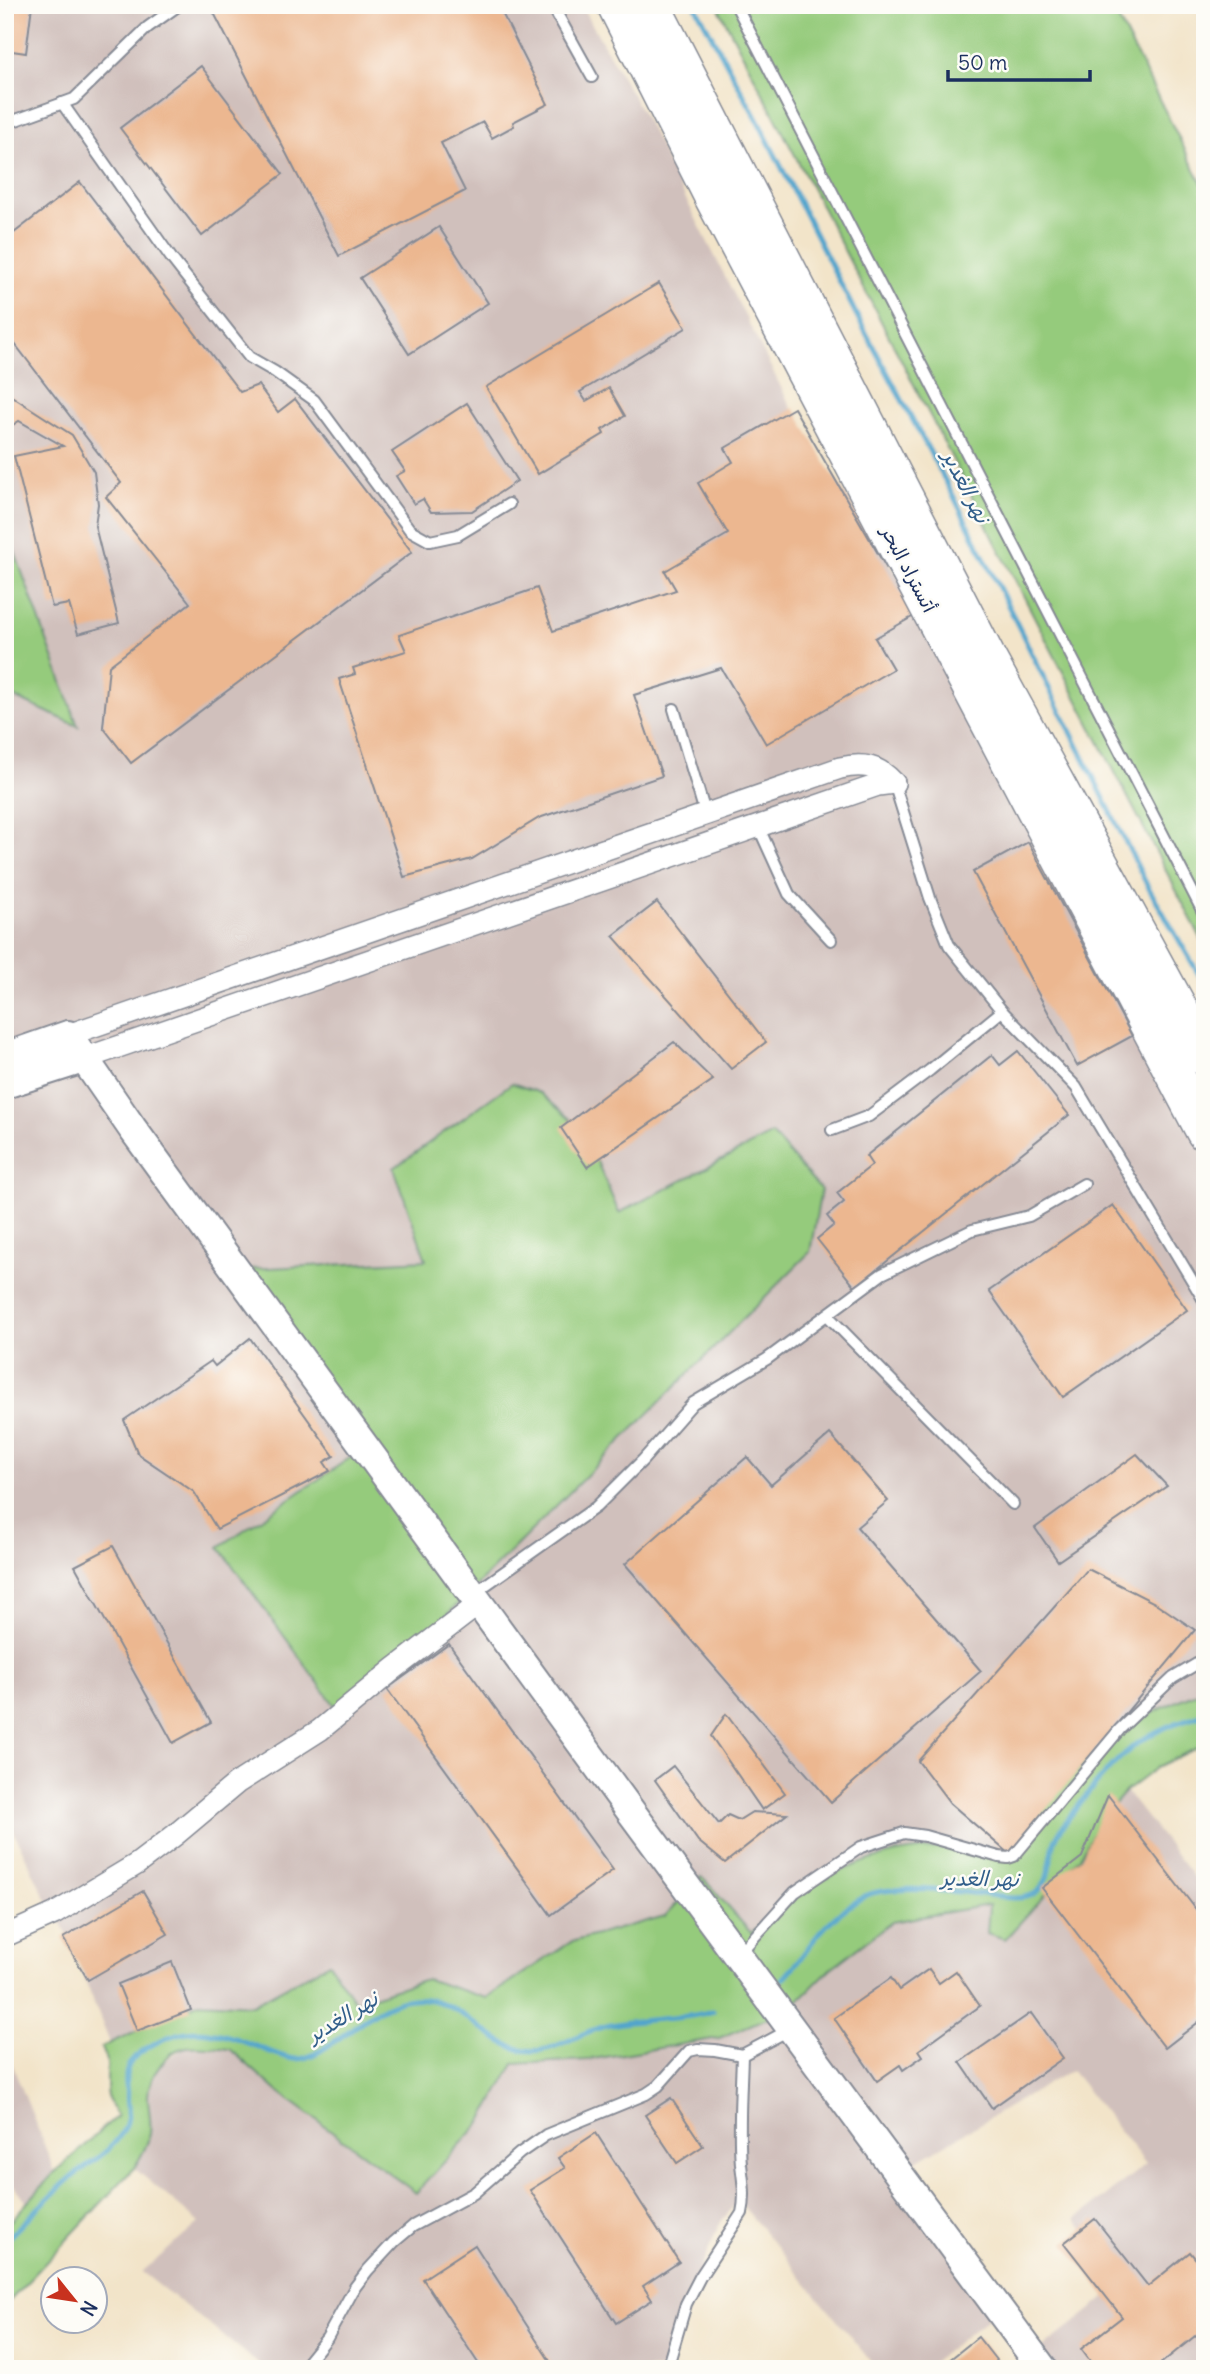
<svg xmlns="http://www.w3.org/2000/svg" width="1210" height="2374" font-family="Delius,'Playpen Sans Arabic',sans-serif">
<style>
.industrial{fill:#d0c0bc;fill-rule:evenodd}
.green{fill:#95cb7c;stroke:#587d6d;stroke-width:2}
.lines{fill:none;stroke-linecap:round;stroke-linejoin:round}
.stream{stroke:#51a4cc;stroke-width:5}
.building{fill:#ecb790}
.lane-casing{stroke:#868a94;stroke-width:14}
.street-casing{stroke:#868a94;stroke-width:24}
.secondary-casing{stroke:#868a94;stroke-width:32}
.highway-casing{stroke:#868a94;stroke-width:40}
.lane{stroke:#fff;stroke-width:10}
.street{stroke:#fff;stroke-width:21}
.secondary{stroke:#fff;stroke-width:28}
.highway{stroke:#fff;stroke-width:37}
.labels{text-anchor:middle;stroke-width:5;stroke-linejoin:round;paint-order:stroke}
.street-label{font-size:19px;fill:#1b2f5e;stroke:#fdfcf7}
.water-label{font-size:21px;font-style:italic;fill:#315e8a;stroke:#fdfcf7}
</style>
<rect width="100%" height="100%" fill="#fdfcf7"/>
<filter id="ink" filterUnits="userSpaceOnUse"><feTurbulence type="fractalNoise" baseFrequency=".0143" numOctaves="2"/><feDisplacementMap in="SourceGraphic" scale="14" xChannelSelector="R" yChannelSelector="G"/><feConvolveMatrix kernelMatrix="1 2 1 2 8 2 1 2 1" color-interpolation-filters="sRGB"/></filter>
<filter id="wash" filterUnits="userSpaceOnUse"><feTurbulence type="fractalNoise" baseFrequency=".00686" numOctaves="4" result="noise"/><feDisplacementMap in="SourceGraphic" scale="28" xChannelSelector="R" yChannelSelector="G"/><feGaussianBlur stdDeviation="1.57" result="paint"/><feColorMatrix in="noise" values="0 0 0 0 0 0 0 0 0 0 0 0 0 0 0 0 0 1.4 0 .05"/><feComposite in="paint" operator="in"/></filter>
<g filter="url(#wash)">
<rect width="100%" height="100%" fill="#f2e4c9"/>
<!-- industrial -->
<g class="industrial">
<path d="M 5,5 L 581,5 L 643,114 L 799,423 L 963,676 L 1205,1153 L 1205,1690 L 1161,1708 L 1134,1723 L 1015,1853 L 958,1846 L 901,1851 L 873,1858 L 828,1876 L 768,1916 L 750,1933 L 701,1878 L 665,1916 L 571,1942 L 486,1998 L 426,1979 L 355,2002 L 328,1963 L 252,2005 L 199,2002 L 110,2043 L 64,1927 L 45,1897 L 5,1813 L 5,693 L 78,725 L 5,530 ZM 584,1131 L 619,1213 L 771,1134 L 344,1718 L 219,1547 L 360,1451 L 427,1260 Z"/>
<polygon points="1126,1791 1205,1892 1205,2369 1016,2369 1127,2281 1076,2219 1146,2164 1071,2070 905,2168 991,2316 924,2369 877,2369 738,2200 718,2227 673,2334 667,2369 265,2369 142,2272 199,2223 134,2168 141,2157 150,2107 148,2095 150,2084 161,2064 185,2047 230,2049 276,2090 417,2193 482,2121 514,2064 587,2060 719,2038 737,2032 791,2008 830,1969 892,1922 989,1905 1080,1857 1099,1822"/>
<polygon points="5,2046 55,2172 27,2203 5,2174"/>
</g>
<!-- green -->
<g class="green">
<polygon points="717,5 1111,5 1205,189 1205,946"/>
<polygon points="5,530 11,542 78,726 5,693"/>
<polygon points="512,1083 540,1093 584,1131 619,1213 772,1134 821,1190 810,1252 344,1718 219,1547 360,1451 231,1270 426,1260 394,1168"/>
<path d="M 1205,1690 L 1205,1744 L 1159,1766 L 1126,1791 L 1099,1822 L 1080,1857 L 1005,1939 L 987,1933 L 989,1905 L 892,1922 L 830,1969 L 791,2008 L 719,2038 L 587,2060 L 514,2064 L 482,2121 L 416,2193 L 276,2090 L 230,2049 C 217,2048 200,2045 187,2047 C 168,2049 148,2077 148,2096 C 148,2109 152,2120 150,2134 C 147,2147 141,2157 134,2168 L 5,2306 L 5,2227 L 55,2172 L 117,2116 L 107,2097 L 107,2063 L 101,2048 L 110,2043 L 199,2002 L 252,2005 L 329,1963 L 355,2002 L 426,1979 L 486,1998 L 571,1942 L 665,1916 L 702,1877 L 751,1933 C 825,1861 913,1835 1015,1853 C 1058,1778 1122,1718 1205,1690 Z"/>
</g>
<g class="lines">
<!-- stream -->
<g class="stream">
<polyline points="695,5 759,123 857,316 954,497 1147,885 1205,985"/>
<path d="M 783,1979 C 795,1967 803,1954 813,1941 C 827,1923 845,1907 865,1896 C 888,1884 954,1891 982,1894 C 997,1896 1020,1902 1034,1894 C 1052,1884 1049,1858 1055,1841 C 1061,1825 1075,1810 1085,1797 C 1122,1751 1146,1729 1205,1714"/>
<path d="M 5,2241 C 25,2221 45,2201 66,2182 C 84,2166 113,2152 124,2129 C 138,2102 110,2073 141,2052 C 185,2021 214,2029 260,2048 C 271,2052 284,2058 295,2059 C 326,2061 369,2002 411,1999 C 456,1994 481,2038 519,2049 C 549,2057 571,2036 599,2028 C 635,2017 677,2022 713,2011"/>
</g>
</g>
<g id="blocks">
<!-- building -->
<g class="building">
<polygon points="5,5 32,5 26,53 5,50"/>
<polygon points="229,5 498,5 548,104 513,122 514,126 492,138 483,122 441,143 465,191 339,256 214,13"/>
<polygon points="201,66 283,174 202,236 120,128"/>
<polygon points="80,182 240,392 258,385 278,412 295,399 412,552 131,763 103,727 109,666 190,603 106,497 121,483 5,331 5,240"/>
<polygon points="439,227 488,303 409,354 360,278"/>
<polygon points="659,283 686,328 580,392 586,401 609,388 625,416 602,430 604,434 538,474 486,387"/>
<polygon points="5,389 10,395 72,435 94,472 98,504 95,526 119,623 78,634 69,604 52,607 14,456 63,446 19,421 5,430"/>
<polygon points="467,403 517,481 472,511 431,512 423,499 414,504 396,476 405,471 392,452"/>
<polygon points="794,408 914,616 875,638 893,669 766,744 721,668 634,695 662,776 539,818 472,859 404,877 339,679 355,674 353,668 406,651 399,635 537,588 553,631 676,590 665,571 728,534 698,483 733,462 725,448"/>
<polygon points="1028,842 1132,1036 1077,1066 973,872"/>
<polygon points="657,902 766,1042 731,1069 613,936"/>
<polygon points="674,1042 713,1080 587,1167 561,1128"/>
<polygon points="1018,1051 1069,1115 855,1287 817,1239 834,1225 827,1216 844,1202 837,1193 872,1165 866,1156 992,1055 1000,1065"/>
<polygon points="1113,1205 1187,1310 1063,1397 989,1291"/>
<polygon points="250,1338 334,1456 324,1462 330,1471 217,1529 194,1492 138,1454 124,1420 211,1361 215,1366"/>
<polygon points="830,1434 888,1501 857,1527 981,1671 831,1802 625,1564 747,1457 771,1485"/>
<polygon points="1137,1454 1167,1486 1058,1561 1035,1528"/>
<polygon points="113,1546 211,1722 173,1743 75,1566"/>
<polygon points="1088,1569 1157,1604 1195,1630 1009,1854 950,1803 918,1761"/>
<polygon points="449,1644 613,1870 551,1915 387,1689"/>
<polygon points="726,1714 785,1793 762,1810 711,1736"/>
<polygon points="673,1766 719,1824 728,1815 739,1820 752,1812 787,1814 725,1863 698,1841 655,1780"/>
<polygon points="1108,1795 1205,1921 1205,2017 1165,2048 1042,1888 1082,1857"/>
<polygon points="143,1891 168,1934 88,1980 63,1938"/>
<polygon points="172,1962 191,2010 137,2031 118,1984"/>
<polygon points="929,1969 939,1983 956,1971 980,2006 919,2050 923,2056 903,2070 900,2065 877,2081 834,2018 891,1978 899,1990"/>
<polygon points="1031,2013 1063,2058 992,2108 960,2062"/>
<polygon points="671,2098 703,2146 677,2163 645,2115"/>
<polygon points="596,2133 679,2262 643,2286 652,2300 616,2323 530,2190 565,2168 558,2158"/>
<polygon points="1095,2219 1148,2286 1190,2252 1205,2270 1205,2328 1154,2369 1096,2369 1081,2349 1122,2317 1064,2243"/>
<polygon points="475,2245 555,2369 482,2369 423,2279"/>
<polygon points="978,2337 1003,2369 938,2369"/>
</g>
</g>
</g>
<g filter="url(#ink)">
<use href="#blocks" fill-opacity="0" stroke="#868a94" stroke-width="2"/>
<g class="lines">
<defs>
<g id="lane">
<polyline points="552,5 592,77"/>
<polyline points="736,5 1205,916"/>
<polyline points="62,103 172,259 249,357 275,372 314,400 410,530 430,541 458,535 509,504"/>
<polyline points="5,124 74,99 148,27 179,5"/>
<polyline points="674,709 706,816"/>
<polyline points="894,783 930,898 949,945 1002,1011 1076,1087 1205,1302"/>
<polyline points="758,826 789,894 831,940"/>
<polyline points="832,1130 869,1116 930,1070 1002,1011"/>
<polyline points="827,1315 1013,1504"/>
<polyline points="473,1594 596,1507 643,1460 693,1403 767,1359 882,1274 972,1230 1029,1216 1084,1184"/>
<polyline points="738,1955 795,1892 861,1847 904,1833 925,1836 999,1857 1008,1858 1014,1856 1120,1729 1173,1678 1205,1659"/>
<polyline points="302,2369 327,2338 355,2287 368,2270 394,2242 413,2226 474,2193 520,2153 546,2135 646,2094 658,2086 689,2051 698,2049 715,2050 742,2055"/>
<path d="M 667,2369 L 686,2304 L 700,2277 L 742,2213 C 746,2195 743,2182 741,2164 C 738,2129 741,2091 742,2055 L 791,2029"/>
</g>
<g id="street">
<path d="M 68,1035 L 840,768 C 862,763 878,765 894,783"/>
<polyline points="83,1059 878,785 894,783"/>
<polyline points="5,1936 54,1914 137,1864 175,1835 237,1783 320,1730 394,1669 480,1603"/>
</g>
<g id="secondary">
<polyline points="5,1057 68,1035 132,1128 632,1813 1043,2369"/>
<polyline points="5,1084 83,1059"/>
</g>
<g id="highway">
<polyline points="616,5 712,195 1205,1132"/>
<polyline points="651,5 987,658 1205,1057"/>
</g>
</defs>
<!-- lane casing -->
<use href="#lane" class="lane-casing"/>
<!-- street casing -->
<use href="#street" class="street-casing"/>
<!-- secondary casing -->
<use href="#secondary" class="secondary-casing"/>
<!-- highway casing -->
<use href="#highway" class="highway-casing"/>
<!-- lane -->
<use href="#lane" class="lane"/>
<!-- street -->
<use href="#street" class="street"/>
<!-- secondary -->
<use href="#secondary" class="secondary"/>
<!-- highway -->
<use href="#highway" class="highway"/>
</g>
</g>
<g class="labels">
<!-- street labels -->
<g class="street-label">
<text transform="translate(909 569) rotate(62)" y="7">أتستراد البحر</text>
</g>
<!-- water labels -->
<g class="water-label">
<text transform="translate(966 487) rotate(63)" y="7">نهر الغدير</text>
<text transform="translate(980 1879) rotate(1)" y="7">نهر الغدير</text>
<text transform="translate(343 2017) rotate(-31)" y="7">نهر الغدير</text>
</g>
</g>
<!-- margin -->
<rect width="1210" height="2374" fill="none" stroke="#fdfcf7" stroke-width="28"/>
<!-- north arrow -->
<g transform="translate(74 2300) rotate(120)"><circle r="33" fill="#fdfcf7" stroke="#a3aaba" stroke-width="2"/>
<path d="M0-5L12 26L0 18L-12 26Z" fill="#c8321e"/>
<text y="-10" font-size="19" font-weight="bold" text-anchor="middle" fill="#1b2f5e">N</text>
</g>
<!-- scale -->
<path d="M948 70v10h142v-10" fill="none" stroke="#1b2f5e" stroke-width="3.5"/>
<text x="958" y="70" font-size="21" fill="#1b2f5e" stroke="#fdfcf7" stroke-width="5" paint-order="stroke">50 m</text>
</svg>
